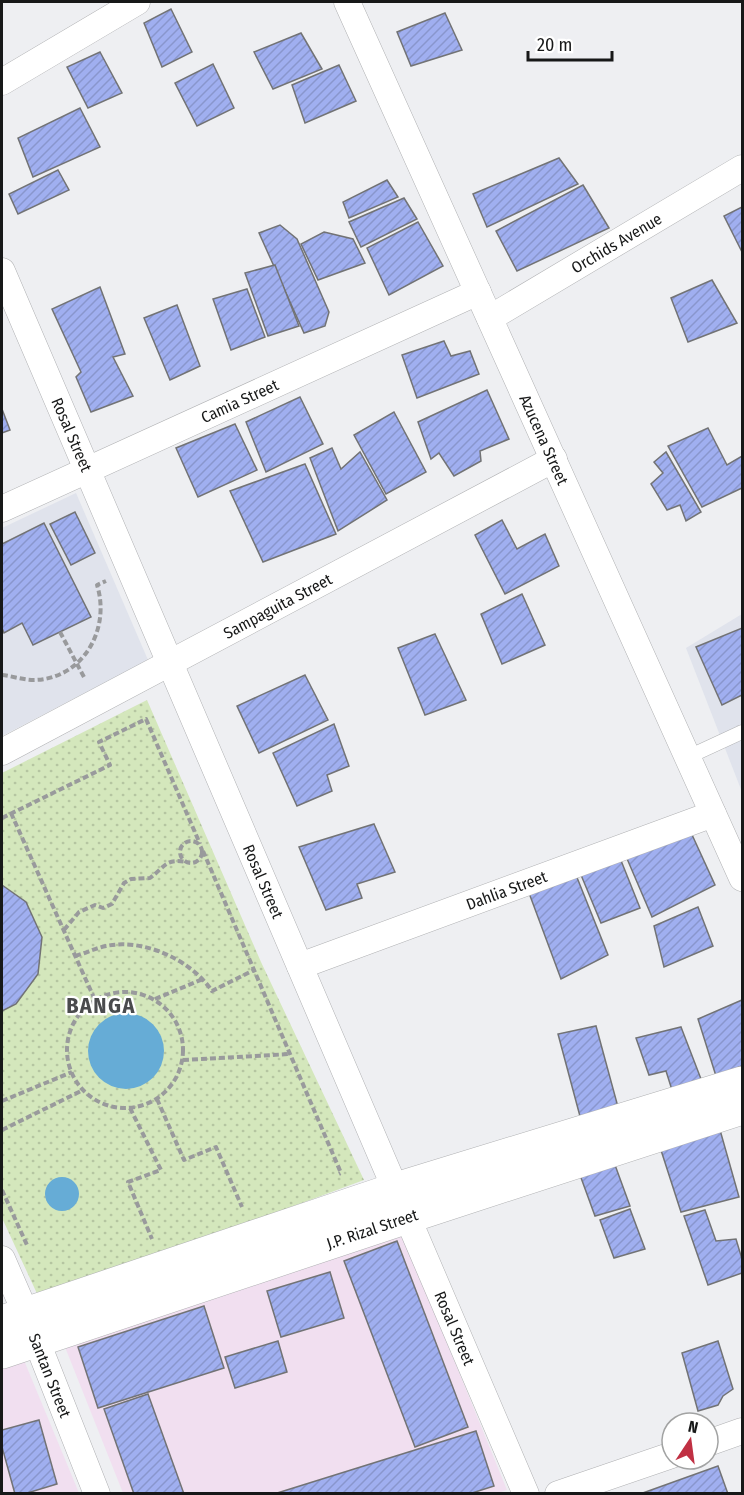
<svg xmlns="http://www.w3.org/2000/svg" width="744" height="1495" font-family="'Fira Sans Condensed',sans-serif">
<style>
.built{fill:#e0e3ec}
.education{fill:#f1dff0}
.park{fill:url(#park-dots)}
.water{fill:#66acd6}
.building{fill:url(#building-hatch);stroke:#727375;stroke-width:1.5}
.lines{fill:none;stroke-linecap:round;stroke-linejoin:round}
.lane-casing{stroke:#b0b1b3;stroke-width:15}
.street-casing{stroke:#b0b1b3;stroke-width:27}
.secondary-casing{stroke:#b0b1b3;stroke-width:34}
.path{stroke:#999a9c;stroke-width:4;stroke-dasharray:6 3;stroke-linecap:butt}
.lane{stroke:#fff;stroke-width:14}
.street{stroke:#fff;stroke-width:26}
.secondary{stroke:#fff;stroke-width:33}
.labels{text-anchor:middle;stroke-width:4.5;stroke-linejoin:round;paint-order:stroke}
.street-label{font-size:16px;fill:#171818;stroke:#fff}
.district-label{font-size:22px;font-weight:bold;letter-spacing:1.5px;fill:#4a4b4d;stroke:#fff}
</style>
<defs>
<pattern id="park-dots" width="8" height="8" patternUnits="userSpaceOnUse" patternTransform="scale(1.5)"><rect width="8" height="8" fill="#d4e7bc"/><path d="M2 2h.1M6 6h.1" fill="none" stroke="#b5c5a1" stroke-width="1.8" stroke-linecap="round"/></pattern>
<pattern id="building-hatch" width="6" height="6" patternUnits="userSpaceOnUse" patternTransform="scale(1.5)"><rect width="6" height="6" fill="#a0aff0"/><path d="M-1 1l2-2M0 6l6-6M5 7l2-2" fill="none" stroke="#8996cd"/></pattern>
</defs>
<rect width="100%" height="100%" fill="#eeeff2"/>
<!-- built -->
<g class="built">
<polygon points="76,493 148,660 2,736 2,528"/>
<polygon points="742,614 742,792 686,648"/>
</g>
<!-- education -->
<g class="education">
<polygon points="401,1230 507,1490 495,1494 123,1493 65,1347"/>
<polygon points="23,1358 79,1493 2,1493 2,1365"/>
</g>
<!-- park -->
<polygon class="park" points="147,700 261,962 364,1180 40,1300 2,1218 2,773"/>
<!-- water -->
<g class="water">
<circle cx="126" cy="1051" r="38"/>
<circle cx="62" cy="1194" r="17"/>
</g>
<!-- building -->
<g class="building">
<polygon points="171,9 192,52 162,67 144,23"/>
<polygon points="445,13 462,50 411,66 397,32"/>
<polygon points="301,33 322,69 273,89 254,52"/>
<polygon points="100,52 122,93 88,108 67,67"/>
<polygon points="213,64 234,108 197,126 175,83"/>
<polygon points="339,65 356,101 305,123 292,85"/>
<polygon points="80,108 100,147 33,177 18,138"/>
<polygon points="559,158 578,184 487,227 473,194"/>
<polygon points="58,170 69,190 18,214 9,194"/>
<polygon points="387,180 398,197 349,218 343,202"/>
<polygon points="583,185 609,228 517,271 496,231"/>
<polygon points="404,198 417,219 361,247 349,222"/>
<polygon points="742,207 742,252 724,216"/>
<polygon points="418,222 443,266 389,295 367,248"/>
<polygon points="280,225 297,239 329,312 325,326 304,333 259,233"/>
<polygon points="324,232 353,239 365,263 318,280 301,244"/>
<polygon points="275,265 299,326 268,336 245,273"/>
<polygon points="712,280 737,323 688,342 671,298"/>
<polygon points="100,287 125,354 113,357 133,396 91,412 76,377 81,372 52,309"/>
<polygon points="247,289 265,337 231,350 213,299"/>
<polygon points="177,305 200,366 170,380 144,318"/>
<polygon points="444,341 451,356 470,351 479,374 417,398 402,355"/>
<polygon points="487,390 509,439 480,451 481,461 454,476 439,453 431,459 418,422"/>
<polygon points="300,397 323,444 266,472 246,422"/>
<polygon points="2,409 10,430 2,433"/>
<polygon points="394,412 426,472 386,494 354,435"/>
<polygon points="235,424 257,470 198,497 176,448"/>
<polygon points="708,428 727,465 742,456 742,488 702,507 668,446"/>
<polygon points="332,448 341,469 360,452 387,500 338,531 310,458"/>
<polygon points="666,452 701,512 686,521 680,505 667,510 651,484 663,473 654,462"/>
<polygon points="305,464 336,534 263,562 230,491"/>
<polygon points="75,512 95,553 71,565 50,524"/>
<polygon points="502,520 517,549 545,534 559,566 505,594 475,535"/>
<polygon points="44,523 91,617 33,645 22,623 4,633 2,628 2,544"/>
<polygon points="522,594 545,645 502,664 481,614"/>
<polygon points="742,628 742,695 722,705 696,647"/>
<polygon points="435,634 466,700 425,715 398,648"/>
<polygon points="305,675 328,720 259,753 237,706"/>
<polygon points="334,724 349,766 327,775 332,791 297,806 273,753"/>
<polygon points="374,824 395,872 357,884 362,898 326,910 299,847"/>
<polygon points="688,826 715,885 652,917 625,854"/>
<polygon points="620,858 640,908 601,923 581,875"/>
<polygon points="576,875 608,955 561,979 529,893"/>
<polygon points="2,885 26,902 42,937 38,974 16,1004 2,1011"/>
<polygon points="698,907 713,946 664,967 654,926"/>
<polygon points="742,1000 742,1066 716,1076 698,1019"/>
<polygon points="596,1026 618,1107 581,1120 558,1034"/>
<polygon points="681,1027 701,1079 672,1090 666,1071 649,1075 636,1038"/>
<polygon points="720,1130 739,1197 681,1212 659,1144"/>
<polygon points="615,1165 630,1206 595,1216 580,1175"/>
<polygon points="630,1209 645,1249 614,1258 600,1220"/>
<polygon points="705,1210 716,1241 736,1239 742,1259 742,1273 708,1285 684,1216"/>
<polygon points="397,1241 468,1427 415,1447 344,1261"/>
<polygon points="330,1272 344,1318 281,1337 267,1291"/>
<polygon points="204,1306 224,1368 98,1408 78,1347"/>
<polygon points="278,1341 287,1372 235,1388 225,1357"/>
<polygon points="718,1341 733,1389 723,1396 718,1405 698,1411 682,1353"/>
<polygon points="148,1394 184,1494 134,1494 104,1409"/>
<polygon points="39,1420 57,1484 24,1494 15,1494 2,1447 2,1430"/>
<polygon points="476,1431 494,1486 469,1494 274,1494"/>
<polygon points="718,1466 728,1494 640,1494"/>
</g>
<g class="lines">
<defs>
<polyline id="lane" points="688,757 742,732"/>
<g id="street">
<path id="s1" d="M 347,2 L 742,878"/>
<polyline points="2,82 137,2"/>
<path id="s2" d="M 2,271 L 526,1494"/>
<path id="s3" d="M 490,318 L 742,168"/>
<path id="s4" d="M 2,509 L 478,292"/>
<path id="s5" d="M 2,752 L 554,459"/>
<path id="s6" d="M 300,966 L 713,814"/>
<path id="s7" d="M 2,1259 L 26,1314 L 97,1494"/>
<polyline points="708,1443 742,1431"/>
<polyline points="558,1494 672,1455"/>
</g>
<g id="secondary">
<polyline points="2,1322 396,1189 742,1083"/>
<path id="s8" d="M 2,1352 L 407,1217 L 742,1108"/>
</g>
</defs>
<!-- lane casing -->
<use href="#lane" class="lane-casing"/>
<!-- street casing -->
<use href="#street" class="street-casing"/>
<!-- secondary casing -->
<use href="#secondary" class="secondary-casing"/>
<!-- path -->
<g class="path">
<polyline points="60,632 85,679"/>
<path d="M 2,675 C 12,676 23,680 34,680 C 83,679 111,629 97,585 L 106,581"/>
<polyline points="11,813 95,1000"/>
<polyline points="2,818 110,765 99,742 146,719 200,844"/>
<circle cx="191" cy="852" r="11"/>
<polyline points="203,851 341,1173 339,1174"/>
<path d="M 64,930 L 79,912 L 95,905 L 103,908 L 112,904 L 124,883 L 131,879 L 150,878 C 165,867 165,858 187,862"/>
<path d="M 75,956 C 86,953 96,948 106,946 C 144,938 191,960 212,991 L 254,970"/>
<circle cx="125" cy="1050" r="58"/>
<polyline points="155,999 203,979"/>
<polyline points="183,1060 290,1054"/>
<polyline points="157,1099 184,1160 216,1147 242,1207"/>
<polyline points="2,1101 72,1072"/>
<polyline points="130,1108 161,1170 128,1182 152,1239"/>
<polyline points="2,1130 83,1090"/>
<polyline points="2,1190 27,1245"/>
</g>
<!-- lane -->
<use href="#lane" class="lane"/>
<!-- street -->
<use href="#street" class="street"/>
<!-- secondary -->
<use href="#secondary" class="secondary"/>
</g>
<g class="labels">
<!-- street labels -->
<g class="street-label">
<text dy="6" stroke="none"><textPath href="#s3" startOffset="147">Orchids Avenue</textPath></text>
<text dy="6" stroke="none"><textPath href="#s4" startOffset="261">Camia Street</textPath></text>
<text dy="6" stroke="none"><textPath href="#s2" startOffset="178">Rosal Street</textPath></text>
<text dy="6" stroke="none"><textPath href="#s1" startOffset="480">Azucena Street</textPath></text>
<text dy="6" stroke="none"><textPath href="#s5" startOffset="312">Sampaguita Street</textPath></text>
<text dy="6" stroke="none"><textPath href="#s2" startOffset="664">Rosal Street</textPath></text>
<text dy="6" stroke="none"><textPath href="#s6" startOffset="220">Dahlia Street</textPath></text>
<text dy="6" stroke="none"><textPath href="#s8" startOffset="390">J.P. Rizal Street</textPath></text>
<text dy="6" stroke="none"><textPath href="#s2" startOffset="1150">Rosal Street</textPath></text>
<text dy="6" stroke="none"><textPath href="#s7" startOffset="126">Santan Street</textPath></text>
</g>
<!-- district labels -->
<g class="district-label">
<text x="101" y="1013">BANGA</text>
</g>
</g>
<!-- border -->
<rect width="744" height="1495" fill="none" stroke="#171818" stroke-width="6"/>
<!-- north arrow -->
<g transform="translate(690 1441) rotate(13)"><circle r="28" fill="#ffffff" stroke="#a2a3a3" stroke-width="1.5"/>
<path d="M0-4.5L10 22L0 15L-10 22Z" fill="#c03043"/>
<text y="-9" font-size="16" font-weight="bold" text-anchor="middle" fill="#171818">N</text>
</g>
<!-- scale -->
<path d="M528 51v9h84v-9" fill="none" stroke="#171818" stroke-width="3"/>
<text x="537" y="51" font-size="18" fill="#171818" stroke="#ffffff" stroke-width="4.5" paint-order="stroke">20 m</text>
</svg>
